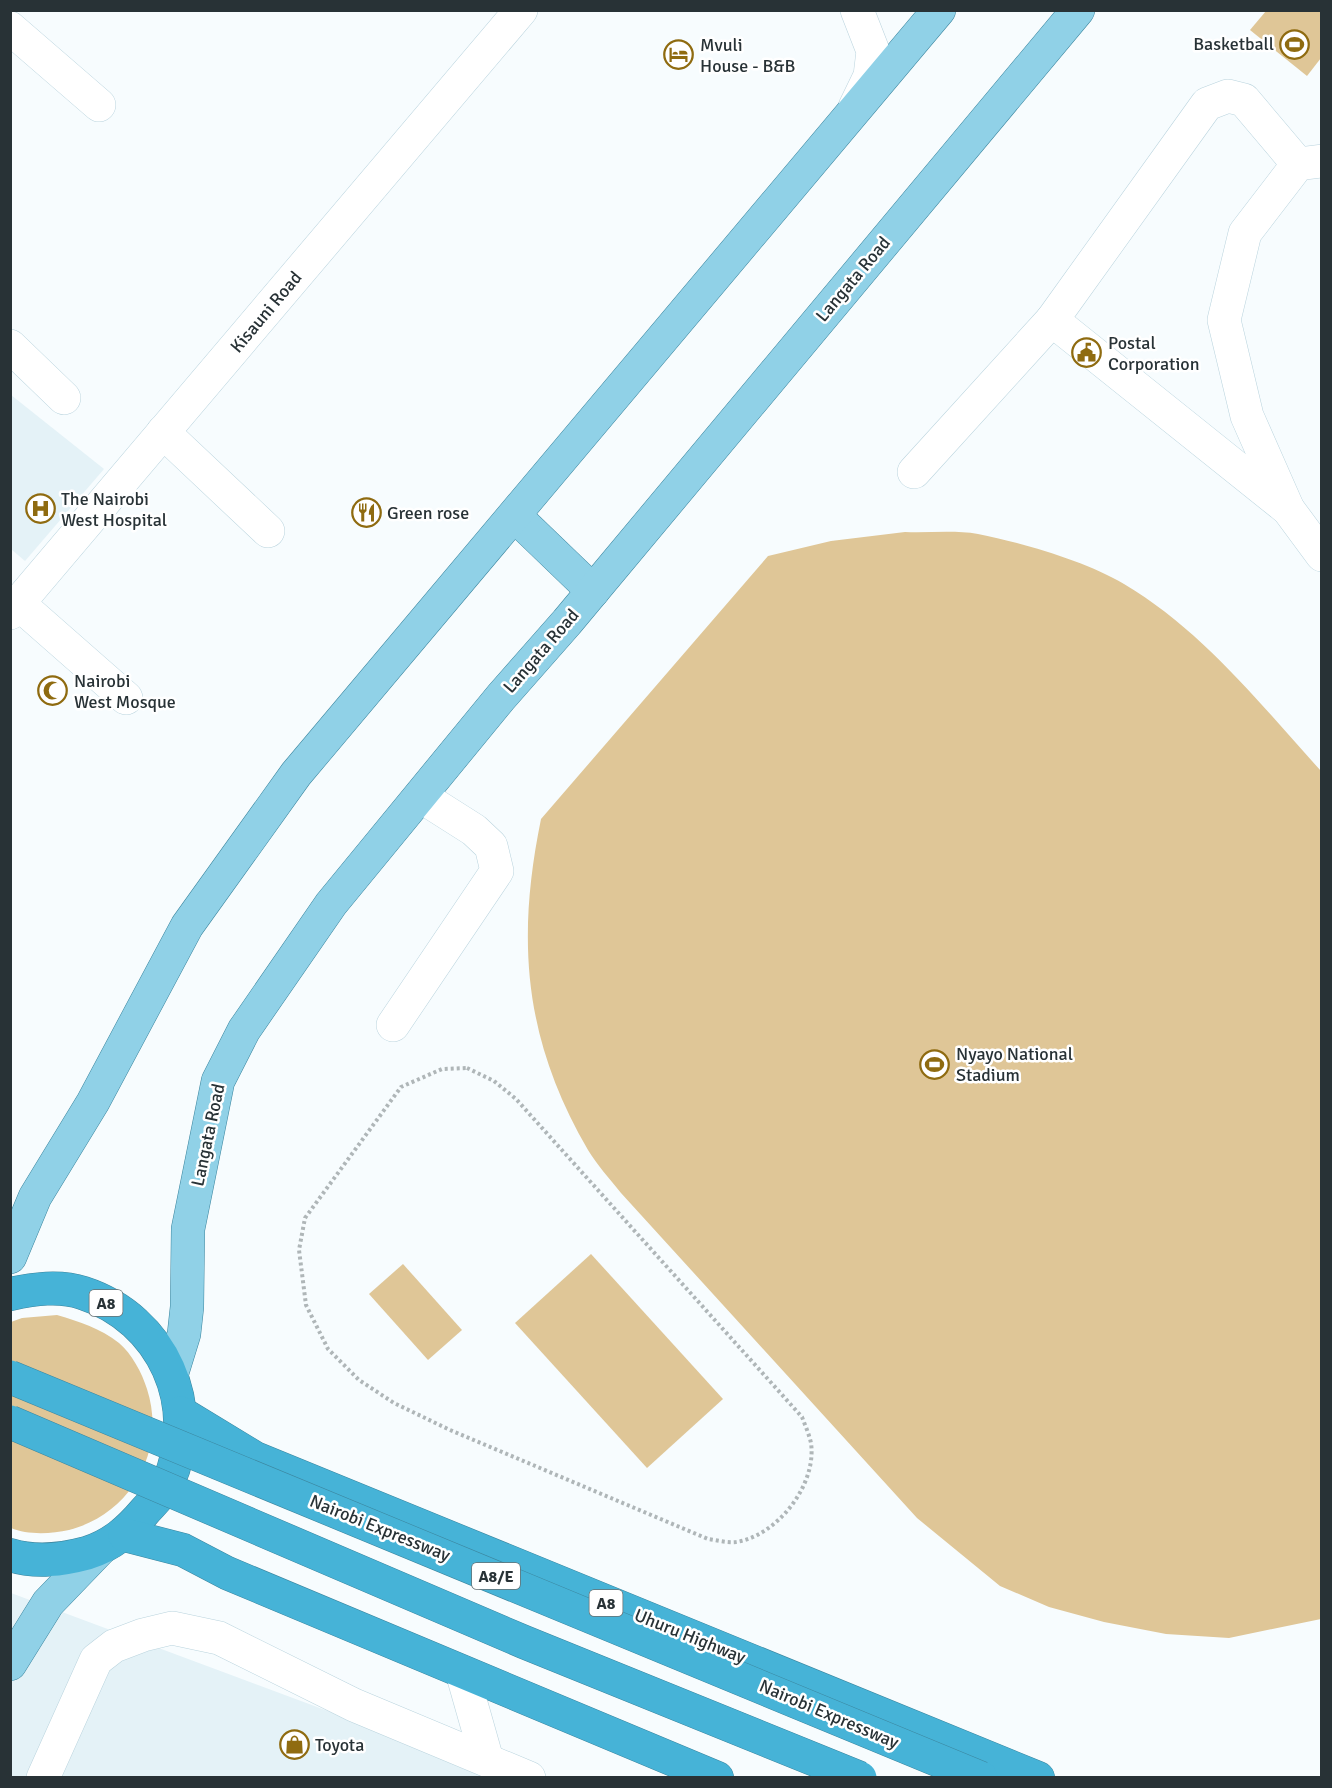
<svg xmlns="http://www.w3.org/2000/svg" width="1332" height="1788" font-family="Signika,sans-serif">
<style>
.built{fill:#e4f2f7}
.green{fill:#dfc697}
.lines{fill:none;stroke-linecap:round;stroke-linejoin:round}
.minor-casing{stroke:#bad4de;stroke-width:34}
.major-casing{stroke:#3c869f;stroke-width:34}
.highway-casing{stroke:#3c869f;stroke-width:34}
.path{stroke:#afb6b8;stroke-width:4;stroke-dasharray:3 3;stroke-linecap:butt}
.minor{stroke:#fff;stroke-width:33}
.major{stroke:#90d1e7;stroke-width:33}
.highway{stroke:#46b3d7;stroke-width:33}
.highway-bridge-casing{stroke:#3c869f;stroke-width:34;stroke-linecap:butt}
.highway-bridge{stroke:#46b3d7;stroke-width:33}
.labels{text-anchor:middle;stroke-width:5;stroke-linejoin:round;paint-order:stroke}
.shield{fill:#fff;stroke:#687072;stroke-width:1.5}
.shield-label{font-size:16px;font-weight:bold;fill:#283236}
.poi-label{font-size:18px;fill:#283236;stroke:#fff;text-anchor:start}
.street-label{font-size:18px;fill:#283236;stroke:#fff}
</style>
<rect width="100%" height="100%" fill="#f7fcfe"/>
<!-- built -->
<g class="built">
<polygon points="11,395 104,469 25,561 11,549"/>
<polygon points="11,1593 505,1777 11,1777"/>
</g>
<!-- green -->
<g class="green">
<polygon points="1266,11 1321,11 1321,58 1307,76 1250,30"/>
<path d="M 905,532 C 929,533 955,530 978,534 C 1023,543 1085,561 1124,584 C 1202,630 1261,705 1321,771 L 1321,1619 L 1229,1638 L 1166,1634 L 1104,1622 L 1049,1607 L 1000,1586 L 917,1518 L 621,1193 C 610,1179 597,1165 588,1150 C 524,1040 516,941 541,819 L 768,556 L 831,541 Z"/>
<polygon points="591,1254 723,1399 647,1468 515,1323"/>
<polygon points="403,1264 462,1330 428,1360 369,1294"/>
<path d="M 57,1315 C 80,1322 100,1328 119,1343 C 132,1354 142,1373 147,1389 C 167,1451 131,1514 69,1530 C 51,1534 27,1535 11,1528 L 11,1322 L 22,1318 Z"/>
</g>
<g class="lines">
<defs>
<g id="minor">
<polyline points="10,28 99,105"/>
<polyline points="855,107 870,76 873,51 857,10"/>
<polyline points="1322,161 1298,164 1245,233 1224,320 1247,416 1288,509 1322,555"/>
<polyline points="10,346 64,398"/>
<polyline points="163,432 268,531"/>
<polyline points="914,472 1052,320"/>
<polyline points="1288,509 1052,320 1207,104 1228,96 1244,100 1298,164"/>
<polyline points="19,604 126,698"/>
<polyline points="10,613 521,10"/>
<polyline points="393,1025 497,871 491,846 474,830 422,797"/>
<polyline points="462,1672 487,1760"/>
<polyline points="43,1778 96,1660 114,1646 143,1635 172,1628 219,1638 354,1705 529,1778"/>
</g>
<g id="major">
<polyline points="515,516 593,591"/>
<polyline points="10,1257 35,1197 93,1102 187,926 296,774 939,10"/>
<polyline points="172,1373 184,1334 187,1307 188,1229 218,1081 244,1030 331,904 501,697 567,622 1078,10"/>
<polyline points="10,1664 48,1603 100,1549"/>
</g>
<g id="highway">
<path d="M 10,1294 C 34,1289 59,1285 83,1293 C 163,1319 202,1406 168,1483 C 163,1493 152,1503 145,1511 C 128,1531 112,1545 87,1553 C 61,1560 36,1563 10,1555"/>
<polyline points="181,1413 255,1458 1038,1778"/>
<polyline points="125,1535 183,1550 227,1573 717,1778"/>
</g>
</defs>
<!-- minor casing -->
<use href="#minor" class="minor-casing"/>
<!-- major casing -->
<use href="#major" class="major-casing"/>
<!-- highway casing -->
<use href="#highway" class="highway-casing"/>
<!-- path -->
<path class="path" d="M 467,1068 L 494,1081 L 516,1099 L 802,1417 C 805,1425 809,1434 811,1443 C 817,1485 777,1536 736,1542 C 727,1543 716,1540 708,1539 L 450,1430 L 394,1403 L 359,1380 L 328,1349 L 306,1305 L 299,1250 L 305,1218 L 401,1087 L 442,1069 Z"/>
<!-- minor -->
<use href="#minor" class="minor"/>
<!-- major -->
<use href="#major" class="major"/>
<!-- highway -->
<use href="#highway" class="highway"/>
<defs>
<g id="highway-bridge">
<polyline points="10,1377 981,1778"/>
<polyline points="10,1422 524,1642 860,1778"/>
</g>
</defs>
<!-- highway-bridge casing -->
<use href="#highway-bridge" class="highway-bridge-casing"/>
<!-- highway-bridge -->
<use href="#highway-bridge" class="highway-bridge"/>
</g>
<!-- icons -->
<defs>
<symbol id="stadium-ring" viewBox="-11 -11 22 22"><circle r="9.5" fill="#fff" stroke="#8f6b10" stroke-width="1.5"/><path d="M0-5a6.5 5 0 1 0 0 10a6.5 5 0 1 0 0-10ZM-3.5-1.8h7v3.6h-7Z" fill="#8f6b10"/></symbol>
<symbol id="hotel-ring" viewBox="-11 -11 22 22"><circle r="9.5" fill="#fff" stroke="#8f6b10" stroke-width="1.5"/><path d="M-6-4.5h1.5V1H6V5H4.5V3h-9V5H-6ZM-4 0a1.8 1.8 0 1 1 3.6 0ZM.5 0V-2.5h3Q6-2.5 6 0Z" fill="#8f6b10"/></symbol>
<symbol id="civic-ring" viewBox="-11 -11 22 22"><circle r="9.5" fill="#fff" stroke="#8f6b10" stroke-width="1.5"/><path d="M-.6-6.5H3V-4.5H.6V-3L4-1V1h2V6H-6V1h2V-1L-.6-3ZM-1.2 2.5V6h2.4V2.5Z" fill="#8f6b10"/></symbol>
<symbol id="hospital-ring" viewBox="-11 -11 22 22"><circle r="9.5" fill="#fff" stroke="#8f6b10" stroke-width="1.5"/><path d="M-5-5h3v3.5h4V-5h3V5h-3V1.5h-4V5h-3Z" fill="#8f6b10"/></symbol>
<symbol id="restaurant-ring" viewBox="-11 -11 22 22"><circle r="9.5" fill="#fff" stroke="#8f6b10" stroke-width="1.5"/><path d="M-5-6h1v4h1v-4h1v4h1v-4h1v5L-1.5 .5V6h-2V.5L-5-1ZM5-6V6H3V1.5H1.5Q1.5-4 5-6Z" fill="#8f6b10"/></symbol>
<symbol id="mosque-ring" viewBox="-11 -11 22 22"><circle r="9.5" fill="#fff" stroke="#8f6b10" stroke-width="1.5"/><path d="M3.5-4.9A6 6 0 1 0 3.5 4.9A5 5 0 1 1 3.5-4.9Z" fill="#8f6b10"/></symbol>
<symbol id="shop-ring" viewBox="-11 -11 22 22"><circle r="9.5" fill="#fff" stroke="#8f6b10" stroke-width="1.5"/><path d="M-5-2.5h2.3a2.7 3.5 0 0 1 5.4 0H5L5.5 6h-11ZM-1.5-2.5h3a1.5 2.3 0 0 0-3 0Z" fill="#8f6b10"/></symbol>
</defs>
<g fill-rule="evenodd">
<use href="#stadium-ring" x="1278" y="28" width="33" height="33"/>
<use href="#hotel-ring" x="662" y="38" width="33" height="33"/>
<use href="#civic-ring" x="1070" y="336" width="33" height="33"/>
<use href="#hospital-ring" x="24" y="492" width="33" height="33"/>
<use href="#restaurant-ring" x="350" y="496" width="33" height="33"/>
<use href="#mosque-ring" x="36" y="674" width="33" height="33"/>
<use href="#stadium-ring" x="918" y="1048" width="33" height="33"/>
<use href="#shop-ring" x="278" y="1728" width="33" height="33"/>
</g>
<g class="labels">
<!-- shield labels -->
<g class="shield">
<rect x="89.5" y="1290" width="33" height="26" rx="4.5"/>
<rect x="472" y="1563" width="48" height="26" rx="4.5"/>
<rect x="589.5" y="1590" width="33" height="26" rx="4.5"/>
</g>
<g class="shield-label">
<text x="106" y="1309">A8</text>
<text x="496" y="1582">A8/E</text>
<text x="606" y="1609">A8</text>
</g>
<!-- poi labels -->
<g class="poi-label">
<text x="1274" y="50" text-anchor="end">Basketball</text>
<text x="700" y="51">Mvuli<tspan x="700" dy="21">House - B&amp;B</tspan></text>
<text x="1108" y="349">Postal<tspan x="1108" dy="21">Corporation</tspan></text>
<text x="61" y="505">The Nairobi<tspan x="61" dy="21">West Hospital</tspan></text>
<text x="387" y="519">Green rose</text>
<text x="74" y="687">Nairobi<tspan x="74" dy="21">West Mosque</tspan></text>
<text x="956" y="1060">Nyayo National<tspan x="956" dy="21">Stadium</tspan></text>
<text x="315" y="1751">Toyota</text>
</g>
<!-- street labels -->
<g class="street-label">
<text transform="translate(853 279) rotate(-50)" y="6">Langata Road</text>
<text transform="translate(266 312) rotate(-50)" y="6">Kisauni Road</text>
<text transform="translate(541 651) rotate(-49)" y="6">Langata Road</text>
<text transform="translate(208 1135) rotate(-78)" y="6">Langata Road</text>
<text transform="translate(380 1528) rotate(22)" y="6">Nairobi Expressway</text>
<text transform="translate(690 1636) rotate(22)" y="6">Uhuru Highway</text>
<text transform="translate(829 1714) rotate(23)" y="6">Nairobi Expressway</text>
</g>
</g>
<!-- border -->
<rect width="1332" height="1788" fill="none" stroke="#283236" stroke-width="24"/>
</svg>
